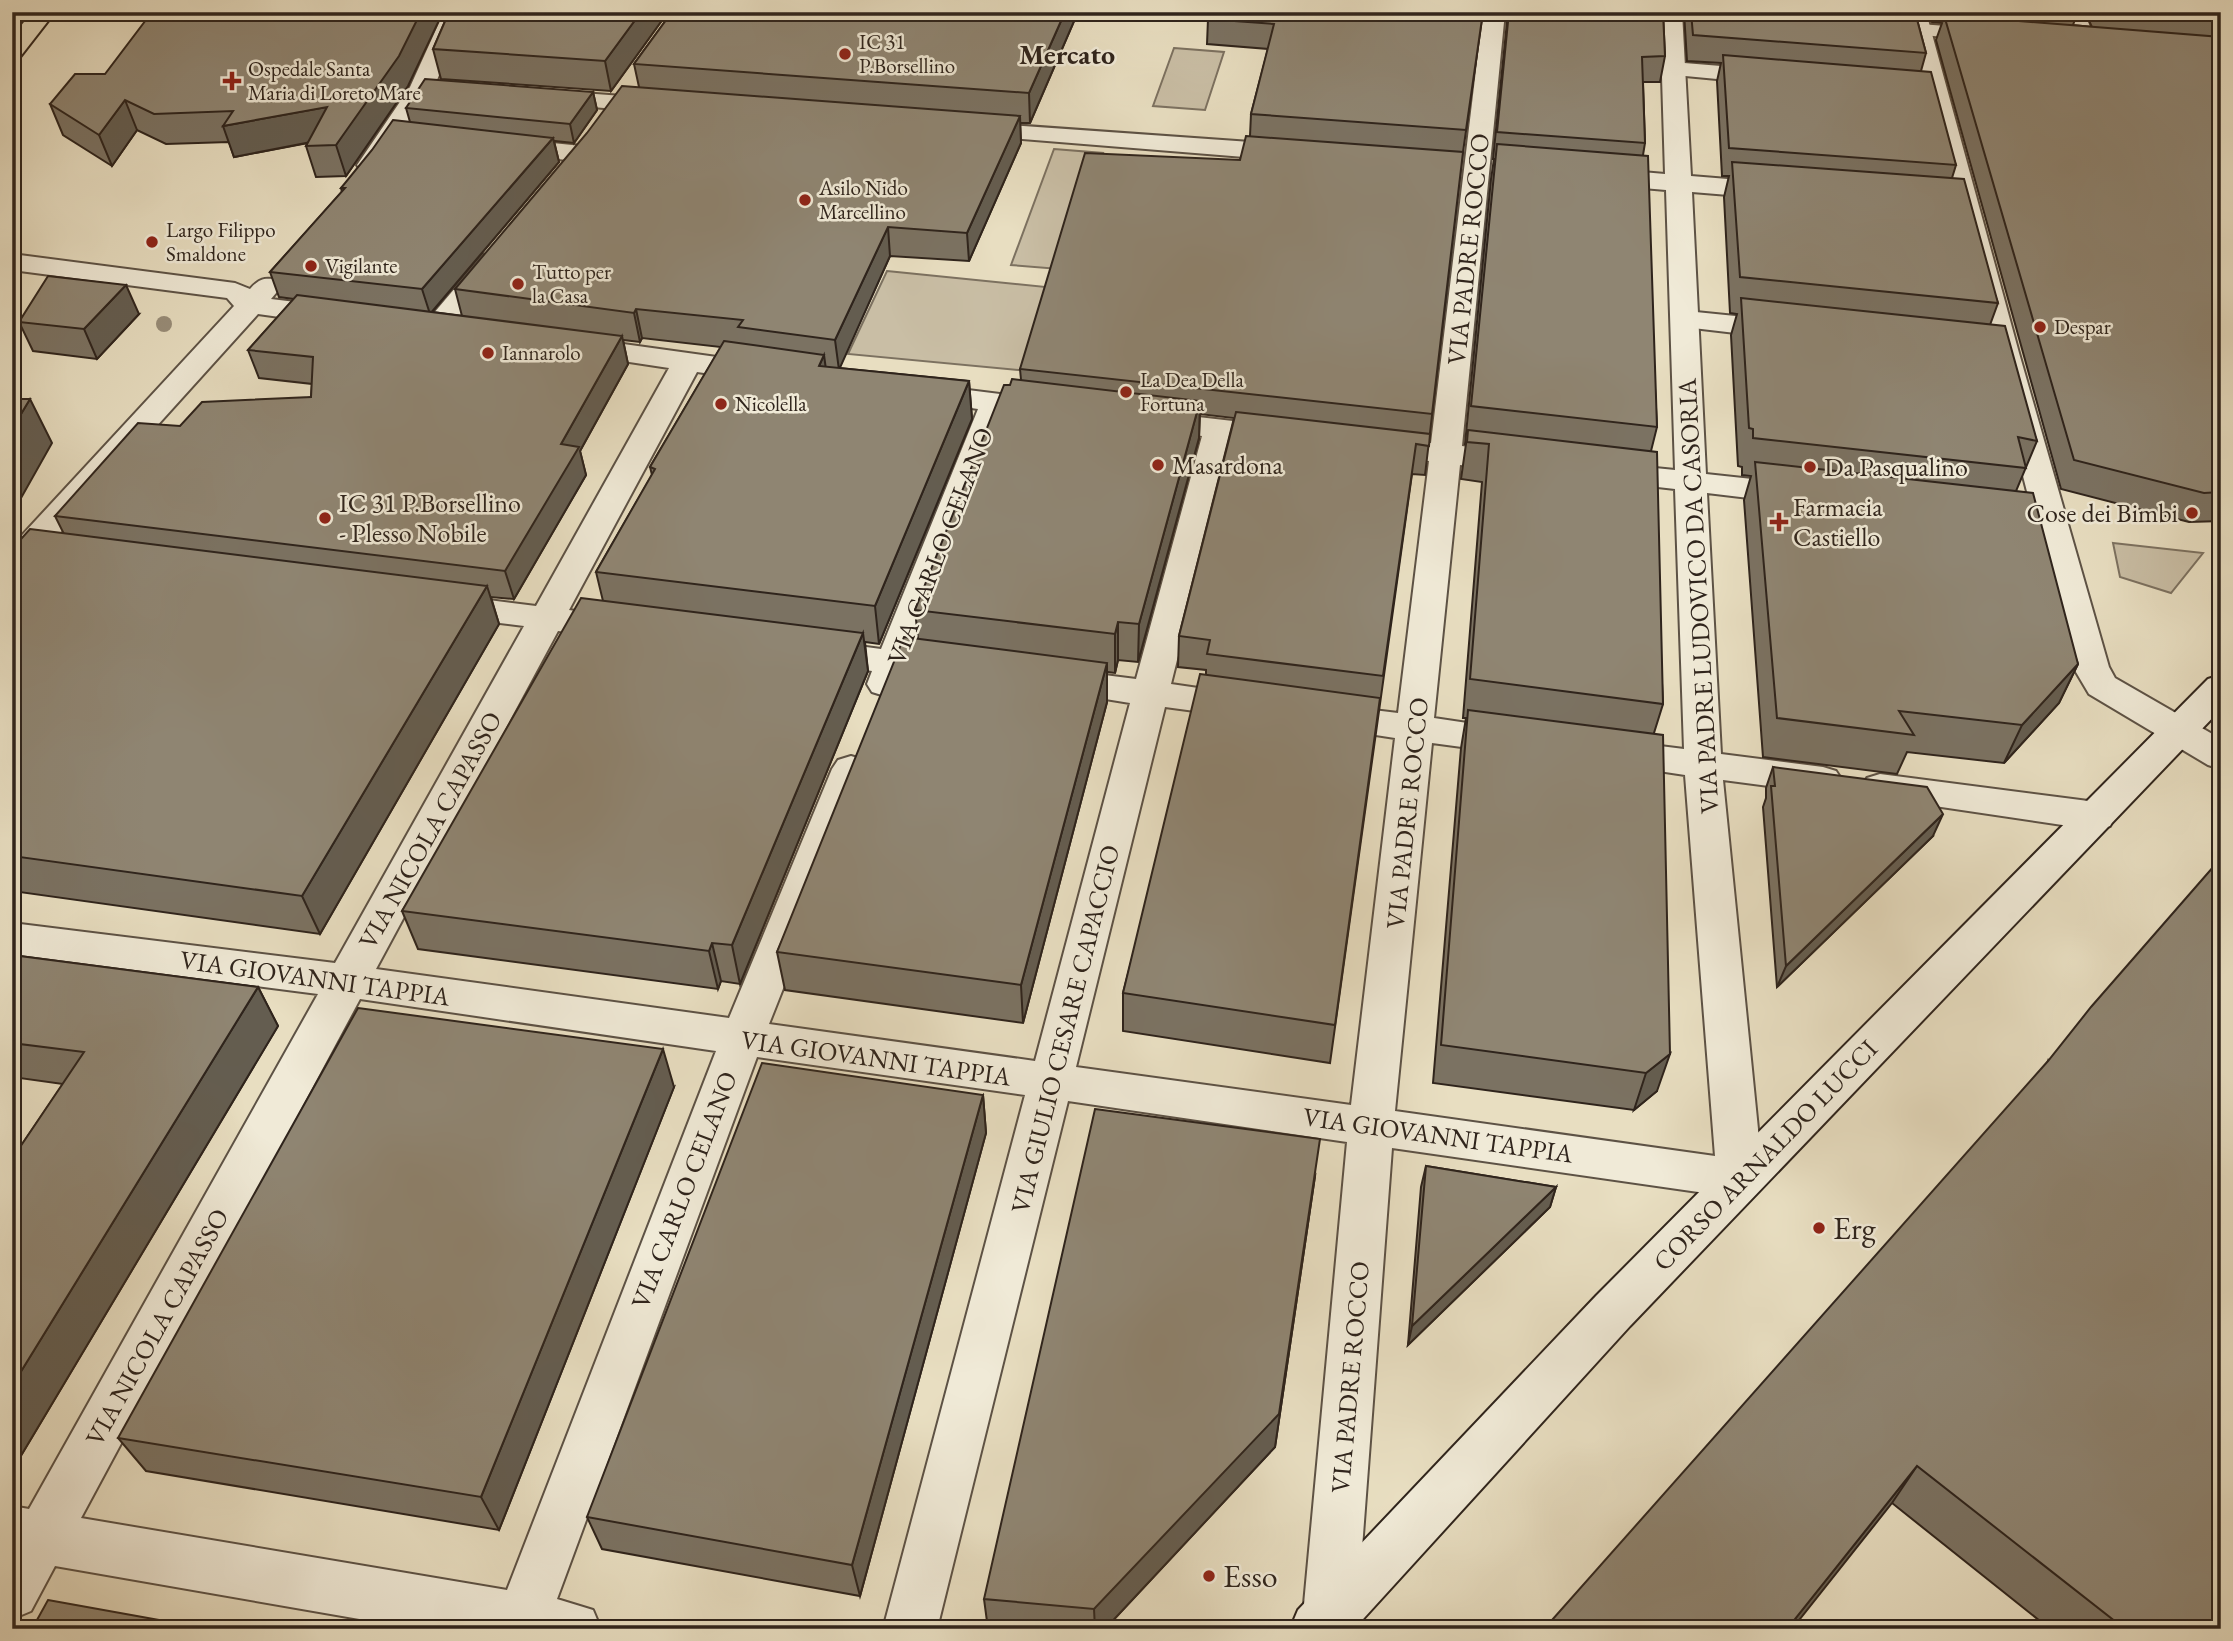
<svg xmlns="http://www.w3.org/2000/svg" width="2233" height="1641" font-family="'EB Garamond',serif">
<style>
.green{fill:#c9bea5;stroke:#7c7160;stroke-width:2}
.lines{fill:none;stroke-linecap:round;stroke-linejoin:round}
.service-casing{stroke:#5d5245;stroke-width:4}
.pedestrian-casing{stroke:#5d5245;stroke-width:4}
.minor-casing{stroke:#5d5245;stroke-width:4}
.secondary-casing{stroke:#2f241c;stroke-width:4}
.primary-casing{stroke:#2f241c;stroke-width:4}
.service{fill:#f0ead7;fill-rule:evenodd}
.pedestrian{fill:#f0ead7;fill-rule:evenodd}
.minor{fill:#f0ead7;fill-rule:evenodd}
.secondary{fill:#f0ead7;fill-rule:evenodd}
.primary{fill:#e8dec1;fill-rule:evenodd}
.tree{fill:#988d79}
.wall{fill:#7b7262;stroke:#2f241c;stroke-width:2}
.shaded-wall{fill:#645d50;stroke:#2f241c;stroke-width:2}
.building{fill:#8f8572;stroke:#2f241c;stroke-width:2}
.poi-dot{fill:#8f2418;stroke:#f0ead7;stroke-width:2.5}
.labels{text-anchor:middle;stroke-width:5;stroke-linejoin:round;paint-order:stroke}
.far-poi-label{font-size:21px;fill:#2f241c;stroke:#f0ead7;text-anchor:start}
.street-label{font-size:26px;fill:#2f241c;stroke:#f0ead7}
.poi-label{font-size:26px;fill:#2f241c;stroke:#f0ead7;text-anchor:start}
.far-district-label{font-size:28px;font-weight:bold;fill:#2f241c;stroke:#f0ead7}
.near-poi-label{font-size:32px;fill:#2f241c;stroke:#f0ead7;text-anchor:start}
</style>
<rect width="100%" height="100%" fill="#e8dec1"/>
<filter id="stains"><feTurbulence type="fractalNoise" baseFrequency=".00286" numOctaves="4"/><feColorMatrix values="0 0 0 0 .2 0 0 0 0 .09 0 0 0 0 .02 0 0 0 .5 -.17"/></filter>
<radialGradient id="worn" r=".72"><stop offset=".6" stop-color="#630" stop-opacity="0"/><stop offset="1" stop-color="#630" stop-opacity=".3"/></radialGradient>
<!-- green -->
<g class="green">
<polygon points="1174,48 1224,52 1205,110 1153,106"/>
<polygon points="1054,149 1103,153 1059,269 1011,265"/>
<polygon points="887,271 1056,288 1028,371 848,354"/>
<polygon points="2113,543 2203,553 2171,593 2120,577"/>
</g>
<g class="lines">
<defs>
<g id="service">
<polygon points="2064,12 2084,12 2097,44 2094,48 2080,48"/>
<polygon points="1920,24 1985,29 1995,35 1985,41 1913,34 1910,30"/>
</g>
<g id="pedestrian">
<polygon points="1672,62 1770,70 1778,72 1782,77 1778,82 1770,84 1664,74 1660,69 1664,64"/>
<polygon points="504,138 582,146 591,149 595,154 591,159 582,162 495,151 491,146 495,141"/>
<polygon points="1686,311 1786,321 1796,324 1800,330 1796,336 1786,339 1676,326 1672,320 1676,314"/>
</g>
<g id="minor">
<polygon points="444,12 466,12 434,87 379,170 361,170 357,165 410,87"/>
<path d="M 1483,12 L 1505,12 L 1462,446 L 1528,455 L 1533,462 L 1528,469 L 1517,471 L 1460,465 L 1434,718 L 1527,732 L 1532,741 L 1527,750 L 1514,754 L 1432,743 L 1395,1111 L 1715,1156 L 1685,775 L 1599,762 L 1593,753 L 1599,744 L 1612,740 L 1684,749 L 1675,489 L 1605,481 L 1594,479 L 1589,472 L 1594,465 L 1605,463 L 1675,470 L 1666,190 L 1596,184 L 1587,181 L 1583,176 L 1587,171 L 1596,168 L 1665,174 L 1660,12 L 1682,12 L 1691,176 L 1777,183 L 1786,185 L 1790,191 L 1786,197 L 1777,199 L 1692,192 L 1706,474 L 1799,484 L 1810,487 L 1815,494 L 1810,501 L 1799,504 L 1707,493 L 1721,754 L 1823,767 L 1836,771 L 1842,780 L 1836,789 L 1823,793 L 1723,780 L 1763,1179 L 1756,1193 L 1740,1198 L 1392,1148 L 1357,1615 L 1351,1629 L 1309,1629 L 1303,1615 L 1347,1142 L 1068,1101 L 937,1629 L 883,1629 L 1025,1095 L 757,1057 L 557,1599 L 593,1610 L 601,1629 L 417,1629 L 55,1566 L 31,1611 L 12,1619 L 12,1506 L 29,1509 L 318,994 L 12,955 L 12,923 L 335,963 L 524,626 L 442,616 L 430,613 L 425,605 L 430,597 L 442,594 L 536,606 L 669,368 L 563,352 L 558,346 L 563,340 L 573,337 L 760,363 L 770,366 L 775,372 L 770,378 L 760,381 L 697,372 L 569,610 L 631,619 L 636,627 L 631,635 L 619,638 L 558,631 L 376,969 L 729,1018 L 832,769 L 838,760 L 851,756 L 864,760 L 870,769 L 769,1024 L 1035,1061 L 1130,703 L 1044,689 L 1039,681 L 1044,673 L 1057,669 L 1136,679 L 1202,436 L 1135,426 L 1131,420 L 1135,414 L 1146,411 L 1284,427 L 1295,429 L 1299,436 L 1295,443 L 1284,445 L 1232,439 L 1171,684 L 1260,697 L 1265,706 L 1260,715 L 1247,718 L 1165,707 L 1076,1067 L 1351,1105 L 1395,738 L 1311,725 L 1306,716 L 1311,707 L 1324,704 L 1398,713 L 1429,461 L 1365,453 L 1360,446 L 1365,439 L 1376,437 L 1431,443 ZM 360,999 L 716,1051 L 507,1590 L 81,1518 Z"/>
<polygon points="1904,12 1926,12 2019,353 2109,667 2115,678 2221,739 2221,769 2208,765 2089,694 2073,667 2037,531 1977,523 1972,516 1977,509 1988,506 2032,511"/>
<polygon points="542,90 663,99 672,101 675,106 672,111 663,113 533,102 530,97 533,92"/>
<polygon points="968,122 1295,145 1304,148 1308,153 1304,158 1295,161 959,134 956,129 959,124"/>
<polygon points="493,253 503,255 507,261 503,267 448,332 438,335 428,332 424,326 428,320 483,255"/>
<path d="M 12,254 L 235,283 L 250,289 C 259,279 264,277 278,280 L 282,286 L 271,299 L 337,307 L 347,310 L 351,316 L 347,322 L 337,325 L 258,314 L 24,573 L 12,576 L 12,546 L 234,306 L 227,298 L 12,270 Z"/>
<polygon points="920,384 1048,400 1059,403 1063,409 1059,415 1048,418 1007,413 915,653 958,660 963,668 958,676 945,680 906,675 898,692 885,696 872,692 867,684 872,671 802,660 796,652 802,644 814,640 881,649 978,409 909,399 905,393 909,387"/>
<polygon points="1880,774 2096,802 2110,806 2115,816 2110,826 2096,830 1867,796 1861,787 1867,778"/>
</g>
<polygon id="secondary" points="2221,675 2221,709 1630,1326 1354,1629 1290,1629 1298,1610 1596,1296 2208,679"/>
<polygon id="primary" points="32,12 55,12 20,57 12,59 12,37"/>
</defs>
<!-- service casing -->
<use href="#service" class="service-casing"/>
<!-- pedestrian casing -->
<use href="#pedestrian" class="pedestrian-casing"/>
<!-- minor casing -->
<use href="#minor" class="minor-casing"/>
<!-- secondary casing -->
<use href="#secondary" class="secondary-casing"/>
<!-- primary casing -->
<use href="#primary" class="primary-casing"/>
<!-- service -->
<use href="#service" class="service"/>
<!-- pedestrian -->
<use href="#pedestrian" class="pedestrian"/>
<!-- minor -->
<use href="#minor" class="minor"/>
<!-- secondary -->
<use href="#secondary" class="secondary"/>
<!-- primary -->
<use href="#primary" class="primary"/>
</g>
<!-- trees -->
<circle class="tree" cx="164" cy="324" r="8"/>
<!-- wall -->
<g class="wall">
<polygon points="449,12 668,12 611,91 441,79 433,49"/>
<polygon points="672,12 1078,12 1030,123 1020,123 1021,143 969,261 890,256 839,368 969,381 972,419 879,644 865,642 868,671 740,984 721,981 718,989 418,949 402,911 603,601 596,572 652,475 650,467 721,347 642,338 640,342 623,340 628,364 580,451 586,475 514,599 491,597 499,624 320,934 12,891 12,549 64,534 55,516 180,426 311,397 312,384 259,378 248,350 294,299 279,297 270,272 342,192 341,188 410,122 406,108 593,92 597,110 574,143 554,141 559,162 432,312 462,316 455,289 639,87 634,64"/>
<polygon points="1483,12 1463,152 1425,475 1412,474 1330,1063 1123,1031 1123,993 1206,675 1206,670 1178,667 1179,636 1234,418 1200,414 1199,438 1138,662 1118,660 1115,673 1107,672 1107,702 1023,1023 785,990 777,952 918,639 915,610 1010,385 1021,380 1020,369 1240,160 1250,136 1251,114 1268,49 1207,44 1208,19"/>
<polygon points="1508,12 1663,12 1665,56 1660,82 1643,82 1645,143 1643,155 1657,427 1651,451 1663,704 1654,733 1657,1091 1634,1110 1433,1083 1461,748 1466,718 1463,718 1482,482 1461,479 1466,444 1465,444 1491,179 1494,159 1493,159"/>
<polygon points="1684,12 1915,12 1926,53 1921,71 1956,165 1952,178 1998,303 1990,325 2037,441 2016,491 2078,664 2059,703 2004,763 1907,752 1897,774 1763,757 1744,500 1751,476 1742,475 1742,467 1738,466 1731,335 1737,314 1730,313 1724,197 1729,176 1722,176 1717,81 1721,63 1687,61"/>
<polygon points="1928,12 2078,12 2073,25 2092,27 2085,12 2221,12 2221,521 2189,522 2061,489 1936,40 1942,23 1932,22"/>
<polygon points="408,86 346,176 316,177 306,146 308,143 234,157 229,142 166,144 137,130 112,166 63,135 50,104"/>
<polygon points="139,314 97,359 33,351 19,322"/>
<polygon points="1773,767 1933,836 1777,987 1763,807 1766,798 1766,788"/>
<polygon points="12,955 258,987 278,1026 16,1464 12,1464 12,1159 63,1084 12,1077"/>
<polygon points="2048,1061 2221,1629 2050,1629 1892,1503"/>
<polygon points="674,1087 499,1530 146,1471 118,1438"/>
<polygon points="983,1095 986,1133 860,1596 602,1549 587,1517"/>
<polygon points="1426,1166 1556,1187 1550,1207 1408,1345 1421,1187"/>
<polygon points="1315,1176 1275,1447 1105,1629 988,1629 984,1599"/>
</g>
<!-- shaded-wall -->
<g class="shaded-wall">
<polygon points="421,12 443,12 408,86 346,176 336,145"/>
<polygon points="641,12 668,12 611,91 605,61"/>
<polygon points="1065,12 1078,12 1030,123 1029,93"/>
<polygon points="593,92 597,110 574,143 570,124"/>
<polygon points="125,100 137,130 112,166 99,135"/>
<polygon points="327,107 337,137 234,157 223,126"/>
<polygon points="1020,116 1021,143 969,261 967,233"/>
<polygon points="553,138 559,162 430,314 422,289"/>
<polygon points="888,227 890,256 839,370 835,340"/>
<polygon points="126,285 139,314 97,359 84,329"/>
<polygon points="636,309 642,338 640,342 634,313"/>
<polygon points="622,336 628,364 580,451 586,475 514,599 505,571 561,444"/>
<polygon points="824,355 829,392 819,366"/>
<polygon points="969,381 972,419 879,644 875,606"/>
<polygon points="30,399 52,443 12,514 12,429"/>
<polygon points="1200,401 1199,438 1138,662 1139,624"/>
<polygon points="487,586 499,624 320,934 302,896"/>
<polygon points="1118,622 1118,660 1115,673 1115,634"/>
<polygon points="863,633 868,671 740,984 732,945"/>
<polygon points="1107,663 1107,702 1023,1023 1021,985"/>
<polygon points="2078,664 2059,703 2004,763 2022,725"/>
<polygon points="1943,814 1933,836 1777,987 1786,966"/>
<polygon points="712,943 721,981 718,989 709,951"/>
<polygon points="258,987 278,1026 16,1464 12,1460 12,1386"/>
<polygon points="663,1049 674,1087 499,1530 481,1497"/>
<polygon points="1670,1054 1657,1091 1634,1110 1646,1073"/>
<polygon points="983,1095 986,1133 860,1596 852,1565"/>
<polygon points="1315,1176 1275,1447 1105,1629 1095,1629 1094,1609"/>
<polygon points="1556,1187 1550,1207 1408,1345 1412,1326"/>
<polygon points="1917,1466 1892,1503 1792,1629 1787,1629"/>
</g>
<!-- building -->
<g class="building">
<polygon points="152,12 421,12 399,56 336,145 306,146 327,107 223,126 233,111 154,114 125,100 99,135 50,104 75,74 105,74"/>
<polygon points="449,12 641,12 605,61 433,49"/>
<polygon points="672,12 1065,12 1029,93 634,64"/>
<polygon points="1210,12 1483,12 1466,130 1251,114 1274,24 1208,19"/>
<polygon points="1509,12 1663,12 1665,56 1642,57 1645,143 1497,132"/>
<polygon points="1691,12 1915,12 1926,53 1693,35"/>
<polygon points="2118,12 2221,12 2221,21"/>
<polygon points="1944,15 2221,37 2221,492 2204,493 2074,460"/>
<polygon points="1723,55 1931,72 1956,165 1729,148"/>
<polygon points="425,79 593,92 570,124 406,108"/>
<polygon points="622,86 1020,116 967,233 888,227 835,340 738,327 743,320 636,309 634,313 455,289 587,133"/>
<polygon points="393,120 553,138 422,289 270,272 345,188 341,188 372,150"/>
<polygon points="1246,136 1463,152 1432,414 1020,369 1085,153 1240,160"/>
<polygon points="1497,144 1648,156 1657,427 1471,406"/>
<polygon points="1732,162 1964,179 1998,303 1740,277"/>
<polygon points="48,276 126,285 84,329 19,322"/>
<polygon points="297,295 622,336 561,444 579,447 505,571 55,516 138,423 180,426 202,402 311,397 313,357 248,350"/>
<polygon points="1741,298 2005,326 2037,441 2018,437 2026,468 1753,438 1753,429 1749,428"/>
<polygon points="724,341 824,355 819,366 969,381 875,606 596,572 655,469 650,467"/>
<polygon points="1012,379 1200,401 1139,624 1118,622 1115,634 915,610 1004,385 1010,385"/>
<polygon points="12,399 30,399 12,429"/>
<polygon points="1236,412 1430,434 1429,446 1416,444 1383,676 1207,654 1210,640 1179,636"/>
<polygon points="1468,430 1657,452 1663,704 1470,679 1489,444 1467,442"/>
<polygon points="1755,462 2033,493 2078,664 2022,725 1899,711 1914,735 1777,718"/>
<polygon points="30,529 487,586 302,896 12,856 12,549"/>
<polygon points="581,598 863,633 732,945 712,943 709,951 402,911"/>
<polygon points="904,637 1107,663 1021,985 777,952"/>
<polygon points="1200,674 1380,698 1335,1025 1123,993"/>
<polygon points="1468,710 1663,735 1670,1054 1646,1073 1441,1045"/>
<polygon points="1773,767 1927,787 1943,814 1786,966 1771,786 1775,786"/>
<polygon points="2221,858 2221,1629 2125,1629 1917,1466 1787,1629 1544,1629 2048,1061 2091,1007"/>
<polygon points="12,955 258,987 12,1386 12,1159 84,1052 12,1043"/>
<polygon points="358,1008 663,1049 481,1497 118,1438"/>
<polygon points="762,1063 983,1095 852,1565 587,1517"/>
<polygon points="1095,1109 1320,1139 1279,1414 1094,1609 984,1599"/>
<polygon points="1426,1166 1556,1187 1412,1326"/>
<polygon points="48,1600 209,1629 32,1629"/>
</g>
<!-- markers -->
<g class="poi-dot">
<circle cx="845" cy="54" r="7"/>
<path d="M228.5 70.5h7v7h7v7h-7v7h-7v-7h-7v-7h7z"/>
<circle cx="805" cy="200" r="7"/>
<circle cx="152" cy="242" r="7"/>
<circle cx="311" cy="266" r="7"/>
<circle cx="518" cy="284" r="7"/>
<circle cx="2040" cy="327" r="7"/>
<circle cx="488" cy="353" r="7"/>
<circle cx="1126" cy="392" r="7"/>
<circle cx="721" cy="404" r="7"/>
<circle cx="1158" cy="465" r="7"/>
<circle cx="1810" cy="467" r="7"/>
<circle cx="2192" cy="513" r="7"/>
<circle cx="325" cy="518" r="7"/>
<path d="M1775.5 511.5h7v7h7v7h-7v7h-7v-7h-7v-7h7z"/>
<circle cx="1819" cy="1228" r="7"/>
<circle cx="1209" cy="1576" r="7"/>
</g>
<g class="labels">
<!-- far-poi labels -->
<g class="far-poi-label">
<text x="859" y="49">IC 31<tspan x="859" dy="24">P.Borsellino</tspan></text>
<text x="248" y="76">Ospedale Santa<tspan x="248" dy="24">Maria di Loreto Mare</tspan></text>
<text x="819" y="195">Asilo Nido<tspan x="819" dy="24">Marcellino</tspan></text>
<text x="166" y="237">Largo Filippo<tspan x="166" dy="24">Smaldone</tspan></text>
<text x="325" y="273">Vigilante</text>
<text x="532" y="279">Tutto per<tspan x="532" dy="24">la Casa</tspan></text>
<text x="2054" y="334">Despar</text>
<text x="502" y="360">Iannarolo</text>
<text x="1140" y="387">La Dea Della<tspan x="1140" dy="24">Fortuna</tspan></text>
<text x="735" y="411">Nicolella</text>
</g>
<!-- street labels -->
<g class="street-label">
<text transform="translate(1468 249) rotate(-84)" y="9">VIA PADRE ROCCO</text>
<text transform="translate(940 546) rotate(-69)" y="9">VIA CARLO CELANO</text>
<text transform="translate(1698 596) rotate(-93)" y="9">VIA PADRE LUDOVICO DA CASORIA</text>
<text transform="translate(1407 813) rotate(-84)" y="9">VIA PADRE ROCCO</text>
<text transform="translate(430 830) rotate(-61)" y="9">VIA NICOLA CAPASSO</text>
<text transform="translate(315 978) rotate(8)" y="9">VIA GIOVANNI TAPPIA</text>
<text transform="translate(1065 1029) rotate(-76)" y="9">VIA GIULIO CESARE CAPACCIO</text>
<text transform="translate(876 1058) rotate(8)" y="9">VIA GIOVANNI TAPPIA</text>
<text transform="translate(1438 1135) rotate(8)" y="9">VIA GIOVANNI TAPPIA</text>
<text transform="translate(1765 1155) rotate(-46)" y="9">CORSO ARNALDO LUCCI</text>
<text transform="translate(684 1190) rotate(-69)" y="9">VIA CARLO CELANO</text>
<text transform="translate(157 1327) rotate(-61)" y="9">VIA NICOLA CAPASSO</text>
<text transform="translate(1350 1377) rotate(-85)" y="9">VIA PADRE ROCCO</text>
</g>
<!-- poi labels -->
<g class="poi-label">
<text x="1172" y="474">Masardona</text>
<text x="1824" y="476">Da Pasqualino</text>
<text x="339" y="512">IC 31 P.Borsellino<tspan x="339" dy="30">- Plesso Nobile</tspan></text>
<text x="1793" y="516">Farmacia<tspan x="1793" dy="30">Castiello</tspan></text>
<text x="2178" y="522" text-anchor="end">Cose dei Bimbi</text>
</g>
<!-- far-district labels -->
<g class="far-district-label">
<text x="1067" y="64">Mercato</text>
</g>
<!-- near-poi labels -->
<g class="near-poi-label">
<text x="1833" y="1239">Erg</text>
<text x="1223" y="1587">Esso</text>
</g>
</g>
<!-- margin -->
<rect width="2233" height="1641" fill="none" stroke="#e8dec1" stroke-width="42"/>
<rect x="14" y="14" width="2205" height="1613" fill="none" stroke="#2f241c" stroke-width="3.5"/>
<rect x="21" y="21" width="2191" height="1599" fill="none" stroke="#2f241c" stroke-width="2"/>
<rect width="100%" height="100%" filter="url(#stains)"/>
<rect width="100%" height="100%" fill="url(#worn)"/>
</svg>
